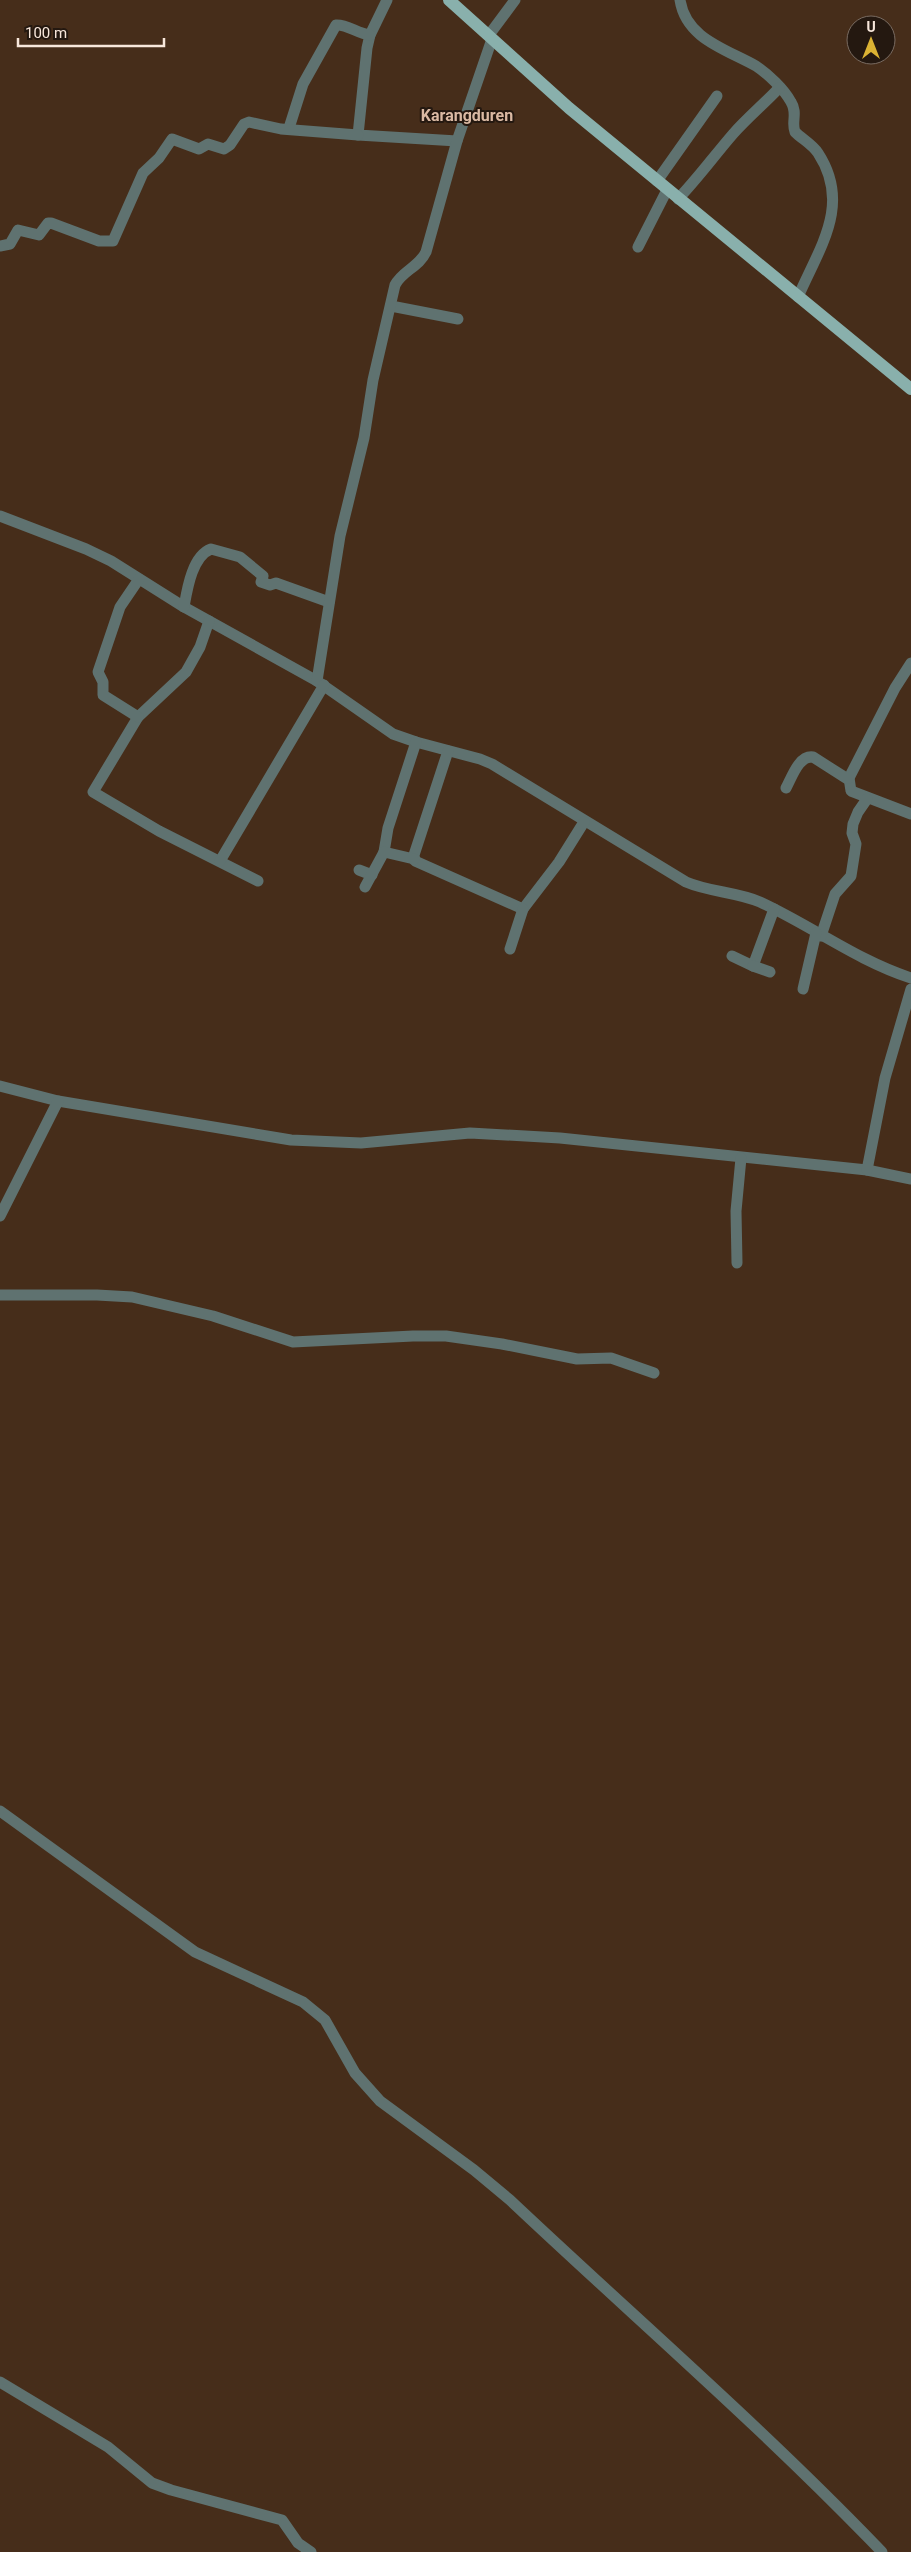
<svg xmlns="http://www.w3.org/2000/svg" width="911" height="2552" font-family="Roboto,sans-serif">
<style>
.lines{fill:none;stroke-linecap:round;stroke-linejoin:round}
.street{stroke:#5f7270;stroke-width:11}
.primary{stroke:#89b0ac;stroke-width:12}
.labels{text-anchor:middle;stroke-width:4;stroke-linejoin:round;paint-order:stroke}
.quarter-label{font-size:16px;font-weight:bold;fill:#dab9a3;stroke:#241810}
</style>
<rect width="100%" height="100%" fill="#462d1a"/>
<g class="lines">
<!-- street -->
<g class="street">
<polyline points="387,0 370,35 367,48 358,135 457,141"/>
<path d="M 680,0 C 686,39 726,49 756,66 C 768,74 784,89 791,102 C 798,113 791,122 795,132 C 802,139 812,144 818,153 C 852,205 819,248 798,297"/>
<polyline points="489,35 515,0"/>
<path d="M 289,128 L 303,84 L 336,25 C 347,24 358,34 370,35"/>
<polyline points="657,181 717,96"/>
<path d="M 678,199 C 698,178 714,156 733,134 C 747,118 764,104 779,88"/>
<polyline points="0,246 10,244 18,230 39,235 48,223 51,223 99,241 113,241 143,173 159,158 172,139 199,149 208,144 224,149 230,145 244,124 249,122 281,129 358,135"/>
<polyline points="638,247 667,190"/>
<polyline points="391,306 458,319"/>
<path d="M 0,516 L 86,549 L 111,561 L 184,607 L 317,681 L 393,734 L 416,742 L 480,759 L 492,764 L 686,882 C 709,892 737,892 760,902 C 812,926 856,960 911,978"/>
<path d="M 184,607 C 187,590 192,556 211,549 L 240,557 L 263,576 L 261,582 L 270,585 L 276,583 L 329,602"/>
<polyline points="209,621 200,647 186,672 138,717 93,792 159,831 258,881"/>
<path d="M 317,681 L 340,536 L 364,438 L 373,380 L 395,285 C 402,271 419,267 426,252 L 457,141 L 492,39"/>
<polyline points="138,717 103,695 103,682 98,672 120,607 139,579"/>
<polyline points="448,751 414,855 415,861 523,909 559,862 584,822"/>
<polyline points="849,778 851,791 911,814"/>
<path d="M 786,788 C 792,777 799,755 813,757 L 846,778 L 849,778 L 895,688 L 911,663"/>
<polyline points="384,852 388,828 416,742"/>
<polyline points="220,861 324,685"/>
<polyline points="359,870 372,875"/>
<polyline points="365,887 384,852 414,859"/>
<polyline points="821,936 835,894 851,876 856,844 852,833 853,824 858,812 867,799"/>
<polyline points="510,949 523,909"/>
<polyline points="732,956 753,966 774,909"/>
<polyline points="753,966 770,972"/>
<polyline points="803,989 816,933"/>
<polyline points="0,1086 58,1101 291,1140 361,1143 470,1133 560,1138 867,1170 911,1179"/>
<polyline points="867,1170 885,1078 911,989"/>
<polyline points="0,1216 58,1101"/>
<polyline points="737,1263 736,1211 741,1158"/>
<polyline points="0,1295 97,1295 132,1297 213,1316 293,1342 413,1336 446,1336 502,1344 577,1359 611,1358 654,1373"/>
<path d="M 0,1811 L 195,1952 L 303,2002 L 325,2020 L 355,2073 L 380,2101 L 474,2170 L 510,2200 C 634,2317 764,2429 882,2552"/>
<polyline points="0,2382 108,2447 152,2483 171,2490 282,2520 298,2543 311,2552"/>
</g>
<!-- primary -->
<polyline class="primary" points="449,0 569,108 911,389"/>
</g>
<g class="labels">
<!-- quarter labels -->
<g class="quarter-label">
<text x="467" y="121">Karangduren</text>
</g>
</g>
<!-- north arrow -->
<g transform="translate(871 40)"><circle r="24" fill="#241810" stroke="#796b61"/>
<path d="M0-4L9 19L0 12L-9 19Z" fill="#dbb233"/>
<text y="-8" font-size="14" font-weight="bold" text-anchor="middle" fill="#f8e7db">U</text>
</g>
<!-- scale -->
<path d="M18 38v8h146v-8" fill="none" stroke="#f8e7db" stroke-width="2.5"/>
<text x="25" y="38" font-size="15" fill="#f8e7db" stroke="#241810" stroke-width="4" paint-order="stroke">100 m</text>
</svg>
